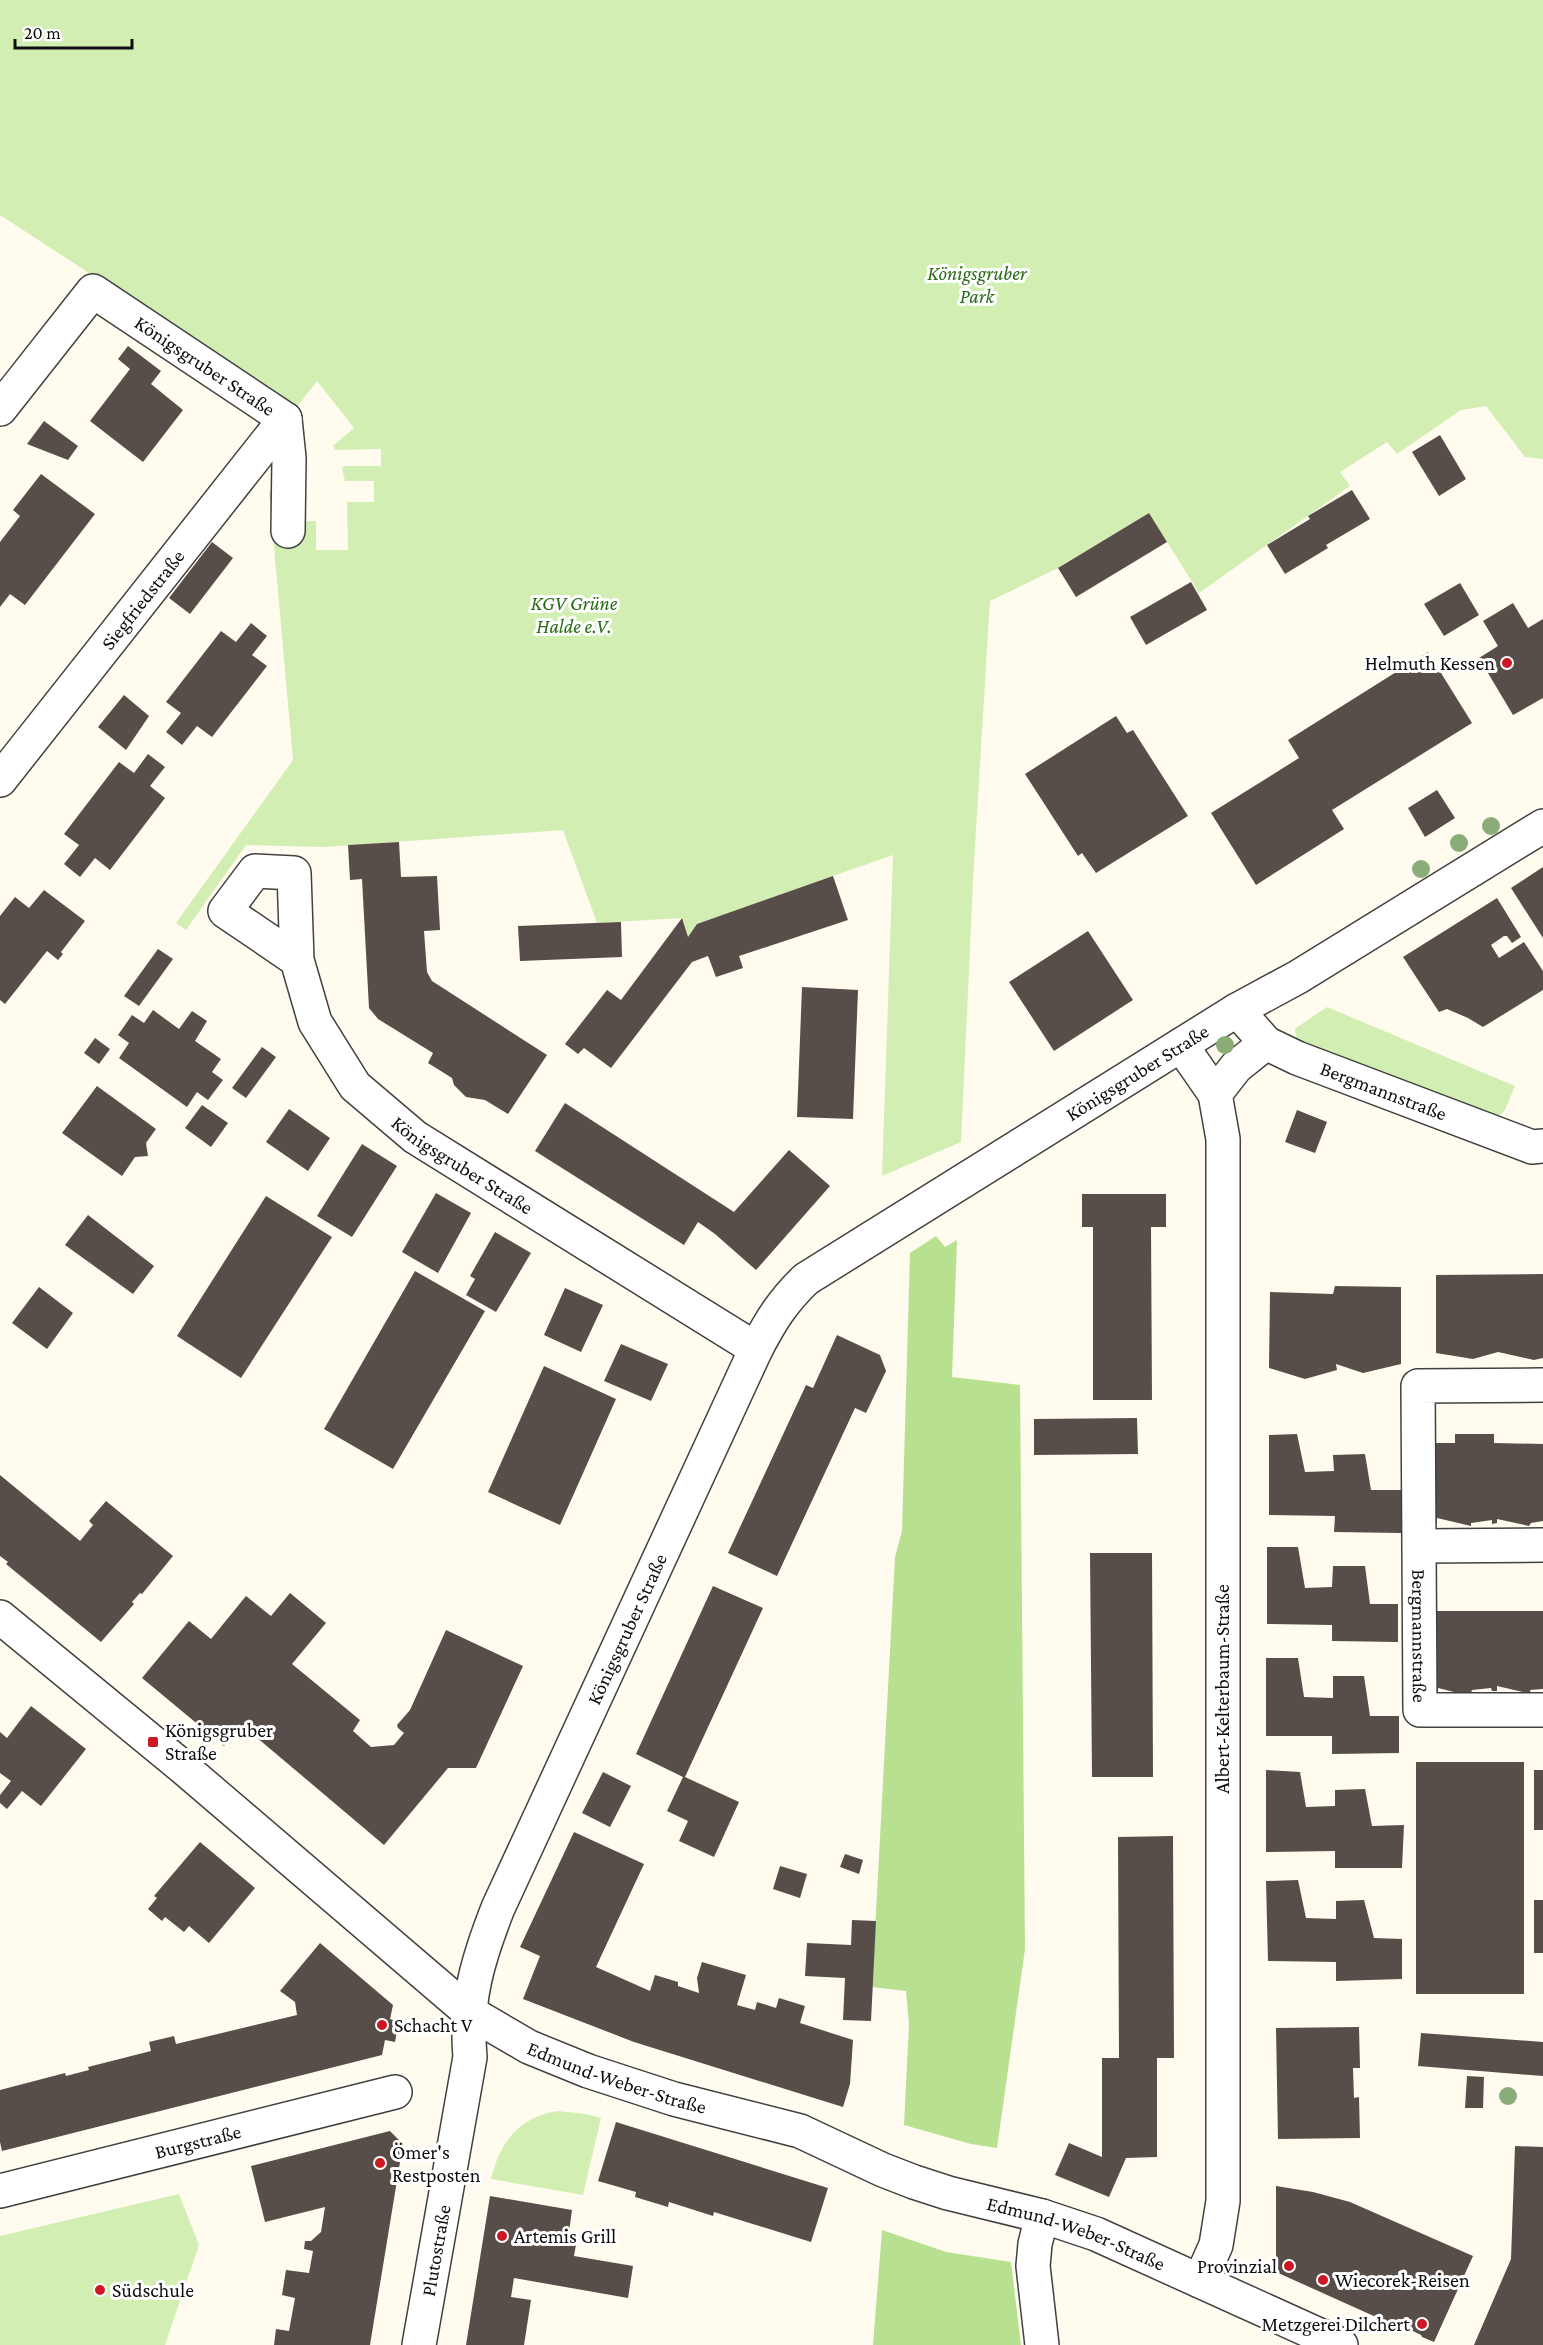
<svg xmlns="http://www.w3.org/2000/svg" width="1543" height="2345" font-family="'Crimson Pro',serif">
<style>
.green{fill:#d3eeb3}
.forest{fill:#b7e191}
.building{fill:#574e49}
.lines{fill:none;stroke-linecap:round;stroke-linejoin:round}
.minor-casing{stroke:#414141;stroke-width:36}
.minor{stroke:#fff;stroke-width:33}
.tree{fill:#8aac78}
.poi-dot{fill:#cd1724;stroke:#fff;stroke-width:2}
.labels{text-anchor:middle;stroke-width:6;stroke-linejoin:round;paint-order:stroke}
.park-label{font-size:20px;font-style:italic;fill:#2b6c17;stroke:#fff}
.street-label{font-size:20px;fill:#0e0e0e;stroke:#fff}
.poi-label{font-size:20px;fill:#0e0e0e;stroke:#fff;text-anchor:start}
</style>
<rect width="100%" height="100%" fill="#fffbee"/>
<!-- green -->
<g class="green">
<polygon points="0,0 1543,0 1543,459 1525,457 1486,406 1461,410 1397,454 1387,442 1340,472 1350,486 1199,593 1149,513 1058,568 990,601 974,862 961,1142 882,1176 893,855 697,924 688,937 682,918 597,923 563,830 325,847 246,845 186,930 176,923 293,760 269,491 273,492 283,522 316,521 316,550 348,550 347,502 374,502 374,481 345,481 342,468 345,466 381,466 381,449 335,450 333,446 354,428 317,381 296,408 0,215"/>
<polygon points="1327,1007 1515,1086 1505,1110 1498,1117 1297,1042 1295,1031 1296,1028"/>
<path d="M 557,2111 L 586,2114 L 601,2118 L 583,2195 L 491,2179 C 500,2142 518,2118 557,2111 Z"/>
<polygon points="179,2194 199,2245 165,2345 0,2345 0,2236"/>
</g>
<!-- forest -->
<g class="forest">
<polygon points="936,1236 945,1247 957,1240 952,1377 1020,1385 1025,1949 997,2148 971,2144 904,2125 909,2024 906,1991 872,1987 895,1557 902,1531 910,1253"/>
<polygon points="882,2230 946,2252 1011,2262 1021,2345 873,2345"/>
</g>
<!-- building -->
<g class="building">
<polygon points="128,346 161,371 151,384 183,410 143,462 90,421 130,369 118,359"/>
<polygon points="44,421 78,446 68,460 27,444"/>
<polygon points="1440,435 1466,479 1439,496 1412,452"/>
<polygon points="41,474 95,514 25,605 10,594 0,607 0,542 20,516 13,510"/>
<polygon points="1352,490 1370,519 1326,545 1328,548 1285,574 1267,545 1310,519 1308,516"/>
<polygon points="1149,513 1167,542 1076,597 1058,568"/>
<polygon points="212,542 233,558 190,614 169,598"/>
<polygon points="1191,582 1207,610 1146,645 1130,617"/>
<polygon points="1460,583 1479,615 1444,636 1424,604"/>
<polygon points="1513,603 1528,628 1543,619 1543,698 1513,715 1479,658 1498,646 1483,621"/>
<polygon points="251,623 267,636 252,655 267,666 212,737 197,726 182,745 166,732 181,713 166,702 221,631 236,642"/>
<polygon points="1428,652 1472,723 1332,810 1344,829 1256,885 1211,813 1299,758 1288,740"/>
<polygon points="124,695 149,716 126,750 98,727"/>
<polygon points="1116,716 1127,733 1133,730 1188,816 1096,873 1082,853 1078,856 1025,774"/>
<polygon points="148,754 165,767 150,786 165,798 110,870 95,858 80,877 64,864 79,845 64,834 119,762 134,773"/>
<polygon points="1437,790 1455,818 1425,837 1408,808"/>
<polygon points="399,842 401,877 437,876 440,930 424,931 427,972 432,981 547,1055 508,1114 485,1100 466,1097 454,1085 452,1078 428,1063 433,1053 378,1019 369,1008 362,879 350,880 348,845"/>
<polygon points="1543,867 1543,938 1511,888"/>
<polygon points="833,876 848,920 739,956 743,968 716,977 708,956 692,962 611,1068 584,1048 578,1054 565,1044 607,990 621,1000 682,918 688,937 697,924"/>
<polygon points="44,890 85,921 61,952 63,954 58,960 47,951 5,1004 0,1000 0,916 15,897 29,908"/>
<polygon points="1497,898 1521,937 1512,943 1507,936 1504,936 1491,945 1499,958 1524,942 1543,971 1543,990 1483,1027 1468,1018 1447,1009 1439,1012 1403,957"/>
<polygon points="621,922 622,957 520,961 518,926"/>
<polygon points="1088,931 1133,1000 1054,1051 1009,982"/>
<polygon points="158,949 173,959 139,1006 124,996"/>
<polygon points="802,987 858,990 853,1119 797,1117"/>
<polygon points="153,1010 179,1029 192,1011 207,1021 195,1041 221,1059 212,1072 223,1080 208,1100 197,1092 187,1107 119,1058 129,1043 118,1035 132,1015 144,1023"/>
<polygon points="95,1038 110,1049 99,1064 84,1053"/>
<polygon points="262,1047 276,1057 246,1098 232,1088"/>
<polygon points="97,1086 156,1129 146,1143 148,1156 135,1157 122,1176 62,1133"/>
<polygon points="565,1103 734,1212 789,1150 830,1186 756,1270 715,1234 698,1222 684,1245 535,1151"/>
<polygon points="202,1105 228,1123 211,1147 185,1128"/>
<polygon points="289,1109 330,1138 308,1171 266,1142"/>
<polygon points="1297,1110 1327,1122 1315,1153 1285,1142"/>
<polygon points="362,1144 397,1166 352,1237 317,1216"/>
<polygon points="436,1193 471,1213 438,1273 402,1252"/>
<polygon points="1082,1194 1166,1194 1166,1227 1151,1227 1152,1400 1093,1400 1093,1227 1082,1227"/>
<polygon points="266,1196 332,1237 241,1378 177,1336"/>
<polygon points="88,1215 154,1266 133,1294 65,1245"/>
<polygon points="495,1232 531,1253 496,1312 466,1295 475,1279 470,1276"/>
<polygon points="415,1271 485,1311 393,1469 324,1429"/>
<polygon points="1543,1274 1543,1358 1534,1360 1498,1352 1473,1359 1436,1353 1436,1275"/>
<polygon points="1335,1286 1401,1287 1401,1364 1363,1373 1336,1364 1337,1370 1305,1379 1269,1368 1270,1292 1333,1294"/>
<polygon points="39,1287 73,1313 47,1349 12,1323"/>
<polygon points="565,1288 603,1305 581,1352 544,1335"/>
<polygon points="837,1335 880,1355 886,1371 866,1413 855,1408 777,1576 728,1553 806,1385 813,1388"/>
<polygon points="621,1344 668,1364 651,1401 604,1381"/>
<polygon points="544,1366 616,1399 560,1525 488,1492"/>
<polygon points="1137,1418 1138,1454 1034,1455 1034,1419"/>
<polygon points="1297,1434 1305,1472 1334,1471 1333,1455 1365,1454 1371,1490 1404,1490 1402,1533 1334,1532 1335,1516 1269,1515 1269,1435"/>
<polygon points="1455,1434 1494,1434 1494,1443 1543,1444 1543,1521 1531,1523 1529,1526 1497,1519 1497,1523 1492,1524 1492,1520 1471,1523 1471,1526 1437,1518 1437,1523 1434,1523 1435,1443 1455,1443"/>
<polygon points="0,1475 80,1541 93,1525 89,1521 106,1501 173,1556 142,1594 140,1593 132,1602 134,1604 101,1642 6,1564 8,1562 0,1556"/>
<polygon points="1267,1547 1298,1547 1305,1588 1332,1587 1333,1566 1365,1566 1370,1604 1398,1604 1398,1642 1332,1641 1332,1625 1267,1624"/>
<polygon points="1090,1553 1152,1553 1153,1777 1092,1777"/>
<polygon points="713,1586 763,1608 685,1777 739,1802 714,1857 679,1841 688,1821 667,1811 683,1777 636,1754"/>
<polygon points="290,1593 326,1623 292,1664 360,1720 353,1731 371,1747 394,1745 404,1733 398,1728 397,1725 410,1710 446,1630 523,1666 476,1768 448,1768 384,1845 242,1725 224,1746 142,1678 189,1621 211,1639 246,1596 271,1616"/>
<polygon points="1434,1611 1543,1611 1543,1689 1530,1690 1531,1694 1497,1686 1497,1691 1492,1691 1491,1688 1472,1690 1470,1696 1438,1688 1438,1691 1434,1691"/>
<polygon points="1266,1658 1298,1658 1304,1697 1333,1698 1333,1676 1364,1676 1370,1716 1399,1716 1399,1753 1332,1754 1332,1736 1266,1736"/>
<polygon points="31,1706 86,1749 41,1806 22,1791 7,1809 0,1803 0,1795 11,1781 0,1773 0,1732 7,1738"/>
<rect x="1416" y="1762" width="108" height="232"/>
<polygon points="1266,1770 1300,1772 1306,1807 1335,1806 1335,1790 1365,1789 1372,1826 1404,1825 1402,1868 1335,1868 1335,1851 1266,1852"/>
<rect x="1534" y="1770" width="9" height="60"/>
<polygon points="603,1772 631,1786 610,1827 582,1813"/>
<polygon points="574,1832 644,1864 596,1967 650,1991 655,1975 678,1982 678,1986 699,1993 697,1978 702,1962 746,1975 737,2005 755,2010 757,2002 776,2008 779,1998 805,2006 800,2023 853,2040 850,2084 843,2107 634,2042 523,1999 540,1956 520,1947"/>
<polygon points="1173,1836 1174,2058 1157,2058 1157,2157 1126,2158 1109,2197 1055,2175 1069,2143 1102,2157 1102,2058 1119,2058 1118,1837"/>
<polygon points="200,1842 255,1888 209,1943 189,1926 184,1932 165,1917 162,1921 148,1909 157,1898 154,1896"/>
<polygon points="845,1854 863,1860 859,1874 840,1867"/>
<polygon points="780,1866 807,1874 800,1898 773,1889"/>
<polygon points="1298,1880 1306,1918 1336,1919 1336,1901 1364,1900 1374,1938 1402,1939 1402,1979 1336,1981 1336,1962 1268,1961 1266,1881"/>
<rect x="1534" y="1900" width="9" height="53"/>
<polygon points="852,1920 876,1921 871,2021 843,2020 845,1978 805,1976 807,1943 851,1945"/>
<polygon points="320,1943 393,2005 390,2019 399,2022 395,2042 385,2040 382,2055 2,2151 0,2142 0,2090 65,2073 66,2076 89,2070 88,2067 151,2051 149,2042 174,2036 176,2044 297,2015 295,2002 280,1991"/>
<polygon points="1359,2027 1360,2068 1353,2068 1354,2098 1359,2097 1360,2138 1278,2139 1276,2028"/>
<polygon points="1421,2033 1543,2042 1543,2076 1418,2066"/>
<polygon points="1467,2076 1484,2077 1483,2108 1465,2108"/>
<polygon points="616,2122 828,2188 811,2242 714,2212 713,2216 669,2202 668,2207 635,2197 636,2192 598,2181"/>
<polygon points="390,2131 403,2144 370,2345 274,2345 276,2329 289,2331 295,2298 282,2295 286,2270 309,2273 313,2251 304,2249 305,2241 311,2241 321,2232 325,2207 265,2222 251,2166"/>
<polygon points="1515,2146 1543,2147 1543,2345 1474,2345 1511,2259"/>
<polygon points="1276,2186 1313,2192 1350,2202 1473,2256 1434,2342 1422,2337 1421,2335 1409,2329 1407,2331 1276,2272"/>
<polygon points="490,2196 572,2210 569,2232 578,2233 574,2256 633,2266 628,2298 514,2278 511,2297 531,2300 524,2345 466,2345"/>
</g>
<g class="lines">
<defs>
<g id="minor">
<path id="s1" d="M 0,409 L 93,291 L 285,419 L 289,458 L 288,531"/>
<path id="s2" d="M 0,780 L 285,419"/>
<path id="s3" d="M 297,960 L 225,911 L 255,871 L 294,873 L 297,960 L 315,1022 L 355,1086 L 415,1137 L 756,1349"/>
<path id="s4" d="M 1237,1010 L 1266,1043 L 1297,1058 L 1532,1147 L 1543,1146"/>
<polyline points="1181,1045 1215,1094 1223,1139 1223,2201 1216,2245 1200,2281"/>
<polyline points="1215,1094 1236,1067 1266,1043"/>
<path id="s5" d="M 1543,1385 L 1418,1386 L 1420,1710 L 1543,1710"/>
<polyline points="1420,1546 1543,1545"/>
<path id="s6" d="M 0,1617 L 185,1769 L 469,2012 L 529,2047 L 588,2071 L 674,2099 L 800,2131 L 883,2170 L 914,2182 L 948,2193 L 1042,2216 L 1096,2234 L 1341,2345"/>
<path id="s7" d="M 0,2191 L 395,2092"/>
<polyline points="1042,2216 1035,2244 1033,2266 1042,2345"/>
<path id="s8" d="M 419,2345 L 470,2057 C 465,2001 478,1959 498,1908 L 756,1349 C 771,1320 783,1301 806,1279 L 1237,1010 L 1298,977 L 1543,826"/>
</g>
</defs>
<!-- minor casing -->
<use href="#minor" class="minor-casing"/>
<!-- minor -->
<use href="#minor" class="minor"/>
</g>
<!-- trees -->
<g class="tree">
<circle cx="1491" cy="826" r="9"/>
<circle cx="1459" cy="843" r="9"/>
<circle cx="1421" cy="869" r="9"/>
<circle cx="1225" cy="1045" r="9"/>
<circle cx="1508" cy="2096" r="9"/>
</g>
<!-- markers -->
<g class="poi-dot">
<circle cx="1507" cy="663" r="6"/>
<rect x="147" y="1736" width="12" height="12" rx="3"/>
<circle cx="382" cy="2025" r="6"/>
<circle cx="380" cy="2163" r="6"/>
<circle cx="502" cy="2236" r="6"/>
<circle cx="1289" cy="2266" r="6"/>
<circle cx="1323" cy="2280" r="6"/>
<circle cx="100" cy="2290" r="6"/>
<circle cx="1422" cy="2324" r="6"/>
</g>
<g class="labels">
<!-- park labels -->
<g class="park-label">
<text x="977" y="280">Königsgruber<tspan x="977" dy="23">Park</tspan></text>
<text x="574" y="610">KGV Grüne<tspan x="574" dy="23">Halde e.V.</tspan></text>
</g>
<!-- street labels -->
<g class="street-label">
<text dy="7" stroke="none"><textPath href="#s1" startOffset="285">Königsgruber Straße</textPath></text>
<text dy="7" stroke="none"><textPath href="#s2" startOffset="230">Siegfriedstraße</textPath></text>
<text dy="7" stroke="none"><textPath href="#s8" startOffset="1538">Königsgruber Straße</textPath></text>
<text dy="7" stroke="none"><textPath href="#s4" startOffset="171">Bergmannstraße</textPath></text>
<text dy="7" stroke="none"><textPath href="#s3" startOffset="537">Königsgruber Straße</textPath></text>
<text dy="7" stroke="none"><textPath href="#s8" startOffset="753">Königsgruber Straße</textPath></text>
<text dy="7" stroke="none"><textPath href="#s5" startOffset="375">Bergmannstraße</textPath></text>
<text transform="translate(1222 1689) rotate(-90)" y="7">Albert-Kelterbaum-Straße</text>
<text dy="7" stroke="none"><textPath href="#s6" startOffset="776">Edmund-Weber-Straße</textPath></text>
<text dy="7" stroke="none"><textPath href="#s7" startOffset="204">Burgstraße</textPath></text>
<text dy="7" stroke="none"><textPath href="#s6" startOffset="1262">Edmund-Weber-Straße</textPath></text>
<text dy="7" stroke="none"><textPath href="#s8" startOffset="96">Plutostraße</textPath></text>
</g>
<!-- poi labels -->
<g class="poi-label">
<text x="1495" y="670" text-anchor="end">Helmuth Kessen</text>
<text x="165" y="1737">Königsgruber<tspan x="165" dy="23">Straße</tspan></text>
<text x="394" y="2032">Schacht V</text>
<text x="392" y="2159">Ömer's<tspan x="392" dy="23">Restposten</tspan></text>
<text x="514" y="2243">Artemis Grill</text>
<text x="1277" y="2273" text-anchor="end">Provinzial</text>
<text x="1335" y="2287">Wiecorek-Reisen</text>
<text x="112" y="2297">Südschule</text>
<text x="1410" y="2331" text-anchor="end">Metzgerei Dilchert</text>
</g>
</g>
<!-- scale -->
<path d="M15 39v9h117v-9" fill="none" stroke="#0e0e0e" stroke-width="3"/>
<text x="24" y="39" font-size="18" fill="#0e0e0e" stroke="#ffffff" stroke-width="4.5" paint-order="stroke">20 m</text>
</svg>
